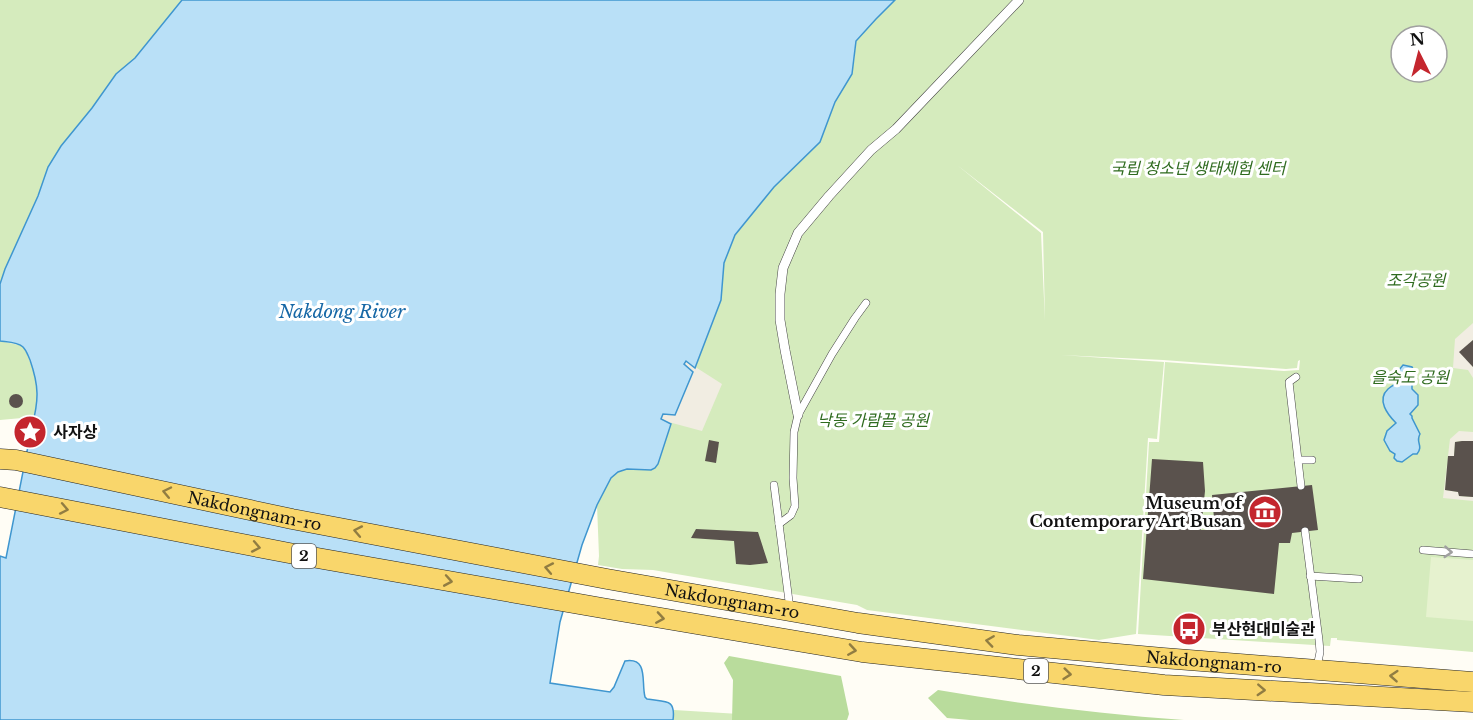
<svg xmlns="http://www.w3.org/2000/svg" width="1473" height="720" font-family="'Libre Baskerville','Noto Sans KR',serif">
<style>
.green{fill:#d5ebbd;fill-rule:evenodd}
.forest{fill:#b9dc9c}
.pitch{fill:#e6f2cf}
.plaza{fill:#f1ede2}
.water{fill:#b9e0f7;stroke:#3f96cf;stroke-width:1.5}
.building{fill:#5a524d}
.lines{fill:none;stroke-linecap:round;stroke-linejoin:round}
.service-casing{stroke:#444;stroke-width:8}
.pedestrian-casing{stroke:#444;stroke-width:10}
.primary-casing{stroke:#222;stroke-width:21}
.service{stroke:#fff;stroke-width:7}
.pedestrian{stroke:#fff;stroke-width:9}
.primary{stroke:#f9d66b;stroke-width:20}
.oneway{stroke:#917d42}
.oneway2{stroke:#a0a0a0}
.labels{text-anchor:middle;stroke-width:6;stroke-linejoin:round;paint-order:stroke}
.shield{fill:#fff;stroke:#585858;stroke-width:1.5}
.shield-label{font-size:15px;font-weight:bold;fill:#111}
.park-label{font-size:16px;font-style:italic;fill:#2f6b1f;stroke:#fff}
.poi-label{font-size:16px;font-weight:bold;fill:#111;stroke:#fff;text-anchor:start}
.street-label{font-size:16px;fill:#111;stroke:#fff}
.water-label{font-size:18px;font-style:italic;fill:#1768a6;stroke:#fff}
</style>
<rect width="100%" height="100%" fill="#fffdf5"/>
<!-- green -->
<g class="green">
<polygon points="0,0 182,0 135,58 116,74 92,108 61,146 48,167 38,196 5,269 0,284"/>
<path d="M 895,0 L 1473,0 L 1473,652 L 1337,640 L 1337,638 L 1331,638 L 1330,646 L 1138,634 L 1149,442 L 1159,442 L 1165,362 L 1284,371 L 1299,370 L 1300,360 L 1298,361 L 1297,368 L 1286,369 L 1163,360 L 1061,355 L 1164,362 L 1157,439 L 1148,438 L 1136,634 L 1099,640 L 867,610 L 857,605 L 653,570 L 622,569 L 598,565 L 599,556 L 597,505 L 611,478 L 617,472 L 627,469 L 651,470 L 658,464 L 670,423 L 688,382 L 683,364 L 695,367 L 721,300 L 724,263 L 735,235 L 774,187 L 820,142 L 835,102 L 847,82 L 854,62 L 856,41 L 876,19 ZM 1401,36 L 1437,36 L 1437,72 L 1401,72 ZM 957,165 L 1043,232 L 1045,321 L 1041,233 Z"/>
<polygon points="0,341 19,345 23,347 26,352 36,377 38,393 36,411 33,417 0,420"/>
<polygon points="674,710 837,720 673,720"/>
</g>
<!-- forest -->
<g class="forest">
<polygon points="729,656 841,676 849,714 847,720 732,720 733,680 724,663"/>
<path d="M 938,690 C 1019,704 1102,714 1184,720 L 970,720 L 947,718 L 928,698 Z"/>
</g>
<!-- pitch -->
<polygon class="pitch" points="1431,557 1473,560 1473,621 1426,617"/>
<!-- plaza -->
<g class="plaza">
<polygon points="1473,323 1473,340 1460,352 1473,367 1473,378 1468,370 1453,368 1455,339"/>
<polygon points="686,361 722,384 702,431 661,420 663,414 675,415 692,372 683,364"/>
<polygon points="1459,431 1473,432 1473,441 1462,441 1455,442 1454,456 1448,456 1445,490 1458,492 1459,496 1473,497 1473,501 1443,498 1450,439"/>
</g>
<!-- water -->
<g class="water">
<path d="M 182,0 L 895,0 L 876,19 L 856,41 L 852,74 L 835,102 L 820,142 L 774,187 L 735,235 L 724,263 L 721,300 L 695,368 L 686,361 L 684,364 L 693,372 L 675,415 L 663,414 L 661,419 L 671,424 L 658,464 L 655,468 L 651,470 L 627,469 L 618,472 L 611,478 L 597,505 L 582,545 L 560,622 L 550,683 L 610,692 L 614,687 L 625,661 C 649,657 641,682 645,697 L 647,699 C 665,702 676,698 673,720 L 0,720 L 0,556 L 6,558 L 32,426 C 39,400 39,386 30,360 C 28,356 27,351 23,347 C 18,342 7,342 0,341 L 0,284 L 5,269 L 38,196 L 48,167 L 61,146 L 92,108 L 116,74 L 135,58 Z"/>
<path d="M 1403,365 L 1412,367 L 1414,371 L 1415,381 L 1412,385 L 1412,389 L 1418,395 L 1418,405 L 1410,414 L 1412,416 L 1412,418 L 1420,434 C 1415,443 1424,445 1417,454 L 1413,454 L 1402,462 L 1397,461 L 1394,458 L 1395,454 L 1390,451 L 1384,440 L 1387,431 L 1396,423 C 1388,415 1376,400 1388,389 C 1396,382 1402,384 1399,370 Z"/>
</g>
<!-- building -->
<g class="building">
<polygon points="1473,340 1473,367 1459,352"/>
<circle cx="16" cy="401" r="7"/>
<polygon points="709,440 719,442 716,463 705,461"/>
<polygon points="1462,441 1473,441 1473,497 1459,496 1458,492 1445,490 1448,456 1454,456 1455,442"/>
<polygon points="1152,459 1203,462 1205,491 1201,530 1215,530 1212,495 1312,485 1318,530 1292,533 1290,543 1279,543 1274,594 1143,579"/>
<polygon points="696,529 758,532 768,563 750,565 736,564 734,541 691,538"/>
</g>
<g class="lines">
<defs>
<g id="service">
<polyline points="1296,377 1289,382 1301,486"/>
<polyline points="1298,460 1312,460"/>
<polyline points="774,485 790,609"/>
<polyline points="779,524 791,515 795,506 793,478 794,432 798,415 832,354 855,318 866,303"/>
<polyline points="1305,531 1319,640 1320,652 1317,667"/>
<polyline points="1423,550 1473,554"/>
<polyline points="1310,576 1359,579"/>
</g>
<polyline id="pedestrian" points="798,415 785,350 780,320 780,294 783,268 798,233 829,196 871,150 896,129 1019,0"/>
<g id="primary">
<path id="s1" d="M 0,459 L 16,460 L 292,519 L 607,579 L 858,623 L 1018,645 L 1163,658 L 1473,682"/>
<polyline points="0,497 289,553 602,608 862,652 1164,685 1473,702"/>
</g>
</defs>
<!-- service casing -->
<use href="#service" class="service-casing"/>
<!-- pedestrian casing -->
<use href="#pedestrian" class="pedestrian-casing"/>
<!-- primary casing -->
<use href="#primary" class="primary-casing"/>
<!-- service -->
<use href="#service" class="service"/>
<!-- pedestrian -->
<use href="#pedestrian" class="pedestrian"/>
<!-- primary -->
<use href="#primary" class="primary"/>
</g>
<!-- one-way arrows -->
<defs><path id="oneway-chevron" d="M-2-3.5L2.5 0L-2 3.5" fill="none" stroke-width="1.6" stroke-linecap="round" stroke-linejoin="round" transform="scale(1.5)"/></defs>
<g class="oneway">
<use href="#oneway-chevron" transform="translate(167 492) rotate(-168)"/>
<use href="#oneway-chevron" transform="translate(64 509) rotate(11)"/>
<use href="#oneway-chevron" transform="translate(358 531) rotate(-169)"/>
<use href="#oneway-chevron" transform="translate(256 547) rotate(11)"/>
<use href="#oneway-chevron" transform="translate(549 568) rotate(-169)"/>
<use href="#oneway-chevron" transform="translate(448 581) rotate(10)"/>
<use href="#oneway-chevron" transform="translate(660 618) rotate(9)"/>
<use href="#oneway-chevron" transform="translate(990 641) rotate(-172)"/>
<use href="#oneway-chevron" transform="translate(852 650) rotate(9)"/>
<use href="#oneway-chevron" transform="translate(1067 674) rotate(6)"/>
<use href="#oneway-chevron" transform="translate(1394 676) rotate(-176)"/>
<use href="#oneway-chevron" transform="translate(1261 690) rotate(3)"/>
</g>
<use class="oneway2" href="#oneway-chevron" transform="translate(1448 552) rotate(4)"/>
<!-- icons -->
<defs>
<symbol id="sight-disc" viewBox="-11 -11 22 22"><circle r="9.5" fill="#c4262e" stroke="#fff"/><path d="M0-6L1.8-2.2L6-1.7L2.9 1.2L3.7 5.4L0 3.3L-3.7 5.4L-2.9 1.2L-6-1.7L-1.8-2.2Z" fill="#fff"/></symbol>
<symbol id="museum-disc" viewBox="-11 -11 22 22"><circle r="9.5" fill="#c4262e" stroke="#fff"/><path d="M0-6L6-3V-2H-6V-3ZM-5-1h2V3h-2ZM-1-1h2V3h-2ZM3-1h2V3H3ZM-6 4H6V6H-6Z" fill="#fff"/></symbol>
<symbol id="bus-disc" viewBox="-11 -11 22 22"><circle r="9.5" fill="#c4262e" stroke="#fff"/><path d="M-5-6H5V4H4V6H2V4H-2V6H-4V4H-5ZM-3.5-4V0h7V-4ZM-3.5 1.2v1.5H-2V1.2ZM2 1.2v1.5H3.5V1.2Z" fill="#fff"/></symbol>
</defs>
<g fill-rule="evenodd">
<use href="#sight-disc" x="11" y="413" width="38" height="38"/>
<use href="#museum-disc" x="1246" y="493" width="38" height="38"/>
<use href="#bus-disc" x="1170" y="610" width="38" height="38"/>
</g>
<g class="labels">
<!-- shield labels -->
<g class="shield">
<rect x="292" y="544" width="24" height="24" rx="4.5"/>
<rect x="1024" y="659" width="24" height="24" rx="4.5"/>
</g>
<g class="shield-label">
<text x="304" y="561">2</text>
<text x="1036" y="676">2</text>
</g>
<!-- park labels -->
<g class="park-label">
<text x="1198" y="174">국립 청소년 생태체험 센터</text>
<text x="1416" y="286">조각공원</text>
<text x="1410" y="383">을숙도 공원</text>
<text x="873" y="426">낙동 가람끝 공원</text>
</g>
<!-- poi labels -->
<g class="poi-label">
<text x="53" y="438">사자상</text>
<text x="1242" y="509" text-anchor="end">Museum of<tspan x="1242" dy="18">Contemporary Art Busan</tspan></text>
<text x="1212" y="635">부산현대미술관</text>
</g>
<!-- street labels -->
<g class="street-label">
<text dy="6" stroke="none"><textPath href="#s1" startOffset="260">Nakdongnam-ro</textPath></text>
<text dy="6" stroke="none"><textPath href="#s1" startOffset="746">Nakdongnam-ro</textPath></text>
<text dy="6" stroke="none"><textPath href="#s1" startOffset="1232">Nakdongnam-ro</textPath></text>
</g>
<!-- water labels -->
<g class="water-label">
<text x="342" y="318">Nakdong River</text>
</g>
</g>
<!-- north arrow -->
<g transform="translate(1419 54) rotate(354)"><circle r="28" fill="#ffffff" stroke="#a0a0a0" stroke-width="1.5"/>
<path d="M0-4.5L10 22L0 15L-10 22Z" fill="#c4262e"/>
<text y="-9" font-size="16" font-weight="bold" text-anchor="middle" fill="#111111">N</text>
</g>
</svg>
